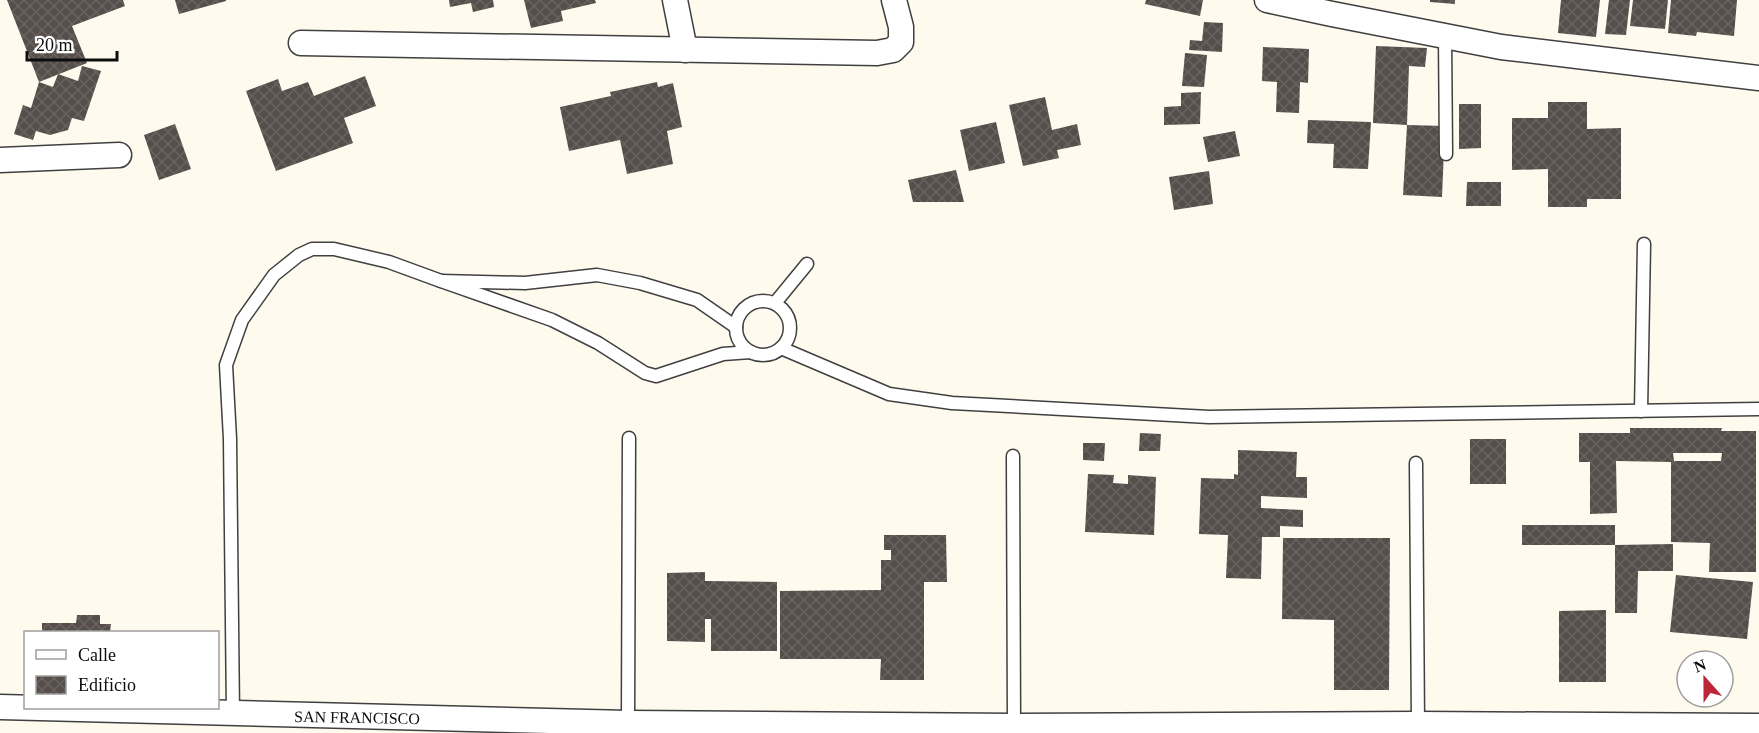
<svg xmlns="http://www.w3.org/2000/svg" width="1759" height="733" font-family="'Times New Roman',serif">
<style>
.building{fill:url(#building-cross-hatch);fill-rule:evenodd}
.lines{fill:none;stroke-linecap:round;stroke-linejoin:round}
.service-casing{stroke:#404040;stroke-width:15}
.minor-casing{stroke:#404040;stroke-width:27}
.service{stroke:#fff;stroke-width:12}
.minor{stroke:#fff;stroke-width:24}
.labels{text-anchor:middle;stroke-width:6;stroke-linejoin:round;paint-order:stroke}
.street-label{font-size:16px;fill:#0d0d0d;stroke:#fff}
</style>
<defs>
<pattern id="building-cross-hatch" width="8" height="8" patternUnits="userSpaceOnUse" patternTransform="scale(1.5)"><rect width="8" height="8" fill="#564e4a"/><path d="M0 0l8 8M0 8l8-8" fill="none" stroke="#696360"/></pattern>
</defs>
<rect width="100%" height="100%" fill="#fffaee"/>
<!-- building -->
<g class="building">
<polygon points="7,0 123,0 125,6 72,26 87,63 39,82"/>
<polygon points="175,0 226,0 226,1 179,14"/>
<polygon points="449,0 493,0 494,7 473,12 471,3 450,7"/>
<polygon points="524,0 595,0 596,3 561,11 563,21 531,28"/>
<polygon points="1146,0 1203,0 1200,16 1145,4"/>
<polygon points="1430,0 1455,0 1455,4 1430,2"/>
<polygon points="1561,0 1600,0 1596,37 1558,33"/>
<polygon points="1609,0 1630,0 1626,35 1605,34"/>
<polygon points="1633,0 1668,0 1665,29 1630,26"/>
<polygon points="1671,0 1737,0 1734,36 1697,32 1696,36 1668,33"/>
<polygon points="1204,22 1223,23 1222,52 1189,50 1190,40 1202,41"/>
<polygon points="1376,46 1427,48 1425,67 1409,66 1407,125 1373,123"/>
<polygon points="1263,47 1309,49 1308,83 1300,82 1299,113 1276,112 1277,82 1262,81"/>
<polygon points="1185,53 1207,55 1204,87 1182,86"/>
<polygon points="82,66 101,71 84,121 72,118 68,130 50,135 36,131 33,140 14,134 23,105 31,108 39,82 53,87 58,74 78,81"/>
<polygon points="365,76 376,106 344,118 353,143 276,171 246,91 278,79 282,91 308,82 314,96"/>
<polygon points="657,82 658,87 673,83 682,127 667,131 673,164 627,174 620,140 569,151 560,107 611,96 610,92"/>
<polygon points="1201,92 1200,124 1164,125 1164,107 1181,106 1181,93"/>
<polygon points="1045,97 1052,130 1077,124 1081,145 1057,150 1059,158 1023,166 1009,105"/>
<polygon points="1548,102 1587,102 1587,129 1621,128 1621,199 1587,199 1587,207 1548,207 1548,169 1512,170 1512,118 1548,118"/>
<polygon points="1459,104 1481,104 1481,148 1459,149"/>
<polygon points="1308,120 1371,122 1368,169 1333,168 1334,144 1307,143"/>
<polygon points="996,122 1005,163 969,171 960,130"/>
<polygon points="175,124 191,169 159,180 144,135"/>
<polygon points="1407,125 1445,126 1442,197 1403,195"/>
<polygon points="1235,131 1240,156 1208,162 1203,137"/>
<polygon points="956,170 964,202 913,202 908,180"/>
<polygon points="1209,171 1213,204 1174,210 1169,177"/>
<polygon points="1467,182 1501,182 1501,206 1466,206"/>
<path d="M 1630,428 L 1722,428 L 1721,431 L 1756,431 L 1756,572 L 1709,572 L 1710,543 L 1671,542 L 1671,462 L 1616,461 L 1617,513 L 1590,514 L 1590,462 L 1579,462 L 1579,433 L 1630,433 ZM 1673,453 L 1722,453 L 1721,461 L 1674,461 Z"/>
<polygon points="1140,433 1161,434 1160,451 1139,451"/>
<rect x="1470" y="439" width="36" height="45"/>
<polygon points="1083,443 1105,443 1104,461 1083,460"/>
<polygon points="1238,450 1297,452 1296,477 1307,477 1307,498 1261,496 1261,508 1303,510 1303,527 1280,526 1280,537 1262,537 1261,579 1226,578 1228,535 1199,534 1201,478 1234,479 1234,474 1238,475"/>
<polygon points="1088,474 1114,475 1113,483 1128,484 1128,475 1156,477 1154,535 1085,532"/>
<rect x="1522" y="525" width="93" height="20"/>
<polygon points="884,535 946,535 947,582 924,582 924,680 880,680 881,659 780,659 780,591 881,590 881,560 891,560 891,550 884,550"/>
<polygon points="1283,538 1390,538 1389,690 1334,690 1334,620 1282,619"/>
<polygon points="1673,544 1673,571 1638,571 1637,613 1615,613 1615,545"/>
<polygon points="705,572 705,581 777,582 777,651 711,651 711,619 705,619 705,642 667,641 667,573"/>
<polygon points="1676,575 1753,582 1747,639 1670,632"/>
<polygon points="1606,610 1606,682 1559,682 1559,611"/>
<polygon points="77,615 100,615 100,624 111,624 110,632 42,632 42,623 76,623"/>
</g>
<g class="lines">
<defs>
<g id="service">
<polyline points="1445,36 1446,154"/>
<circle cx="763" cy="328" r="27"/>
<polyline points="775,303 807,264"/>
<polyline points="736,327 697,300 640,283 597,275 525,283 441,281 552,320 598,343 645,373 656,376 723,354 751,352"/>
<polyline points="781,348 889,394 952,403 1209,417 1759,409"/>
<polyline points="1641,411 1644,244"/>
<polyline points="1013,456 1014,726"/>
<polyline points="1416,463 1418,724"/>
<polyline points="233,714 230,439 226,365 242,320 274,275 299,255 312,249 334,249 389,262 441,281"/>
<polyline points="628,723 629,438"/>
</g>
<g id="minor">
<polyline points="675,0 685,50"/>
<polyline points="1267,0 1332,14 1501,47 1759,78"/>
<polyline points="301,43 877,53 893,50 901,42 901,27 894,0"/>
<polyline points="0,160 119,155"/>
<polyline points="0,707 628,723 1014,726 1418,724 1759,726"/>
</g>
</defs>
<!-- service casing -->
<use href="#service" class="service-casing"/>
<!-- minor casing -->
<use href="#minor" class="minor-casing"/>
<!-- service -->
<use href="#service" class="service"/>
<!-- minor -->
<use href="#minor" class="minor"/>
</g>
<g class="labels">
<!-- street labels -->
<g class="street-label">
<text transform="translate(357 717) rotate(1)" y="6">SAN FRANCISCO</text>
</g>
</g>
<!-- legend -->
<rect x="24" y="631" width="195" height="78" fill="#ffffff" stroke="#9e9e9e" stroke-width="1.5"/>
<rect x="36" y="650" width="30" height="9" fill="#ffffff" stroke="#9e9e9e" stroke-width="1.5"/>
<text x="78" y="661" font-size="18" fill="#0d0d0d">Calle</text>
<rect x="36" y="676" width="30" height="18" fill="url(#building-cross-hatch)" stroke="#9e9e9e" stroke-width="1.5"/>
<text x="78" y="691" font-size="18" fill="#0d0d0d">Edificio</text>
<!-- north arrow -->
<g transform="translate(1705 679) rotate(339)"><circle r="28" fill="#ffffff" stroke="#9e9e9e" stroke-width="1.5"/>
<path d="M0-4.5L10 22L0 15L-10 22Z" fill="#bd2639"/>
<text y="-9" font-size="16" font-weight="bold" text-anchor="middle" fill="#0d0d0d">N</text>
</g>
<!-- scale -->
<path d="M27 51v9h90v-9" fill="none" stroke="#0d0d0d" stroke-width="3"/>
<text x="36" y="51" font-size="18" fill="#0d0d0d" stroke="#ffffff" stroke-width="4.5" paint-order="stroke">20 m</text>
</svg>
